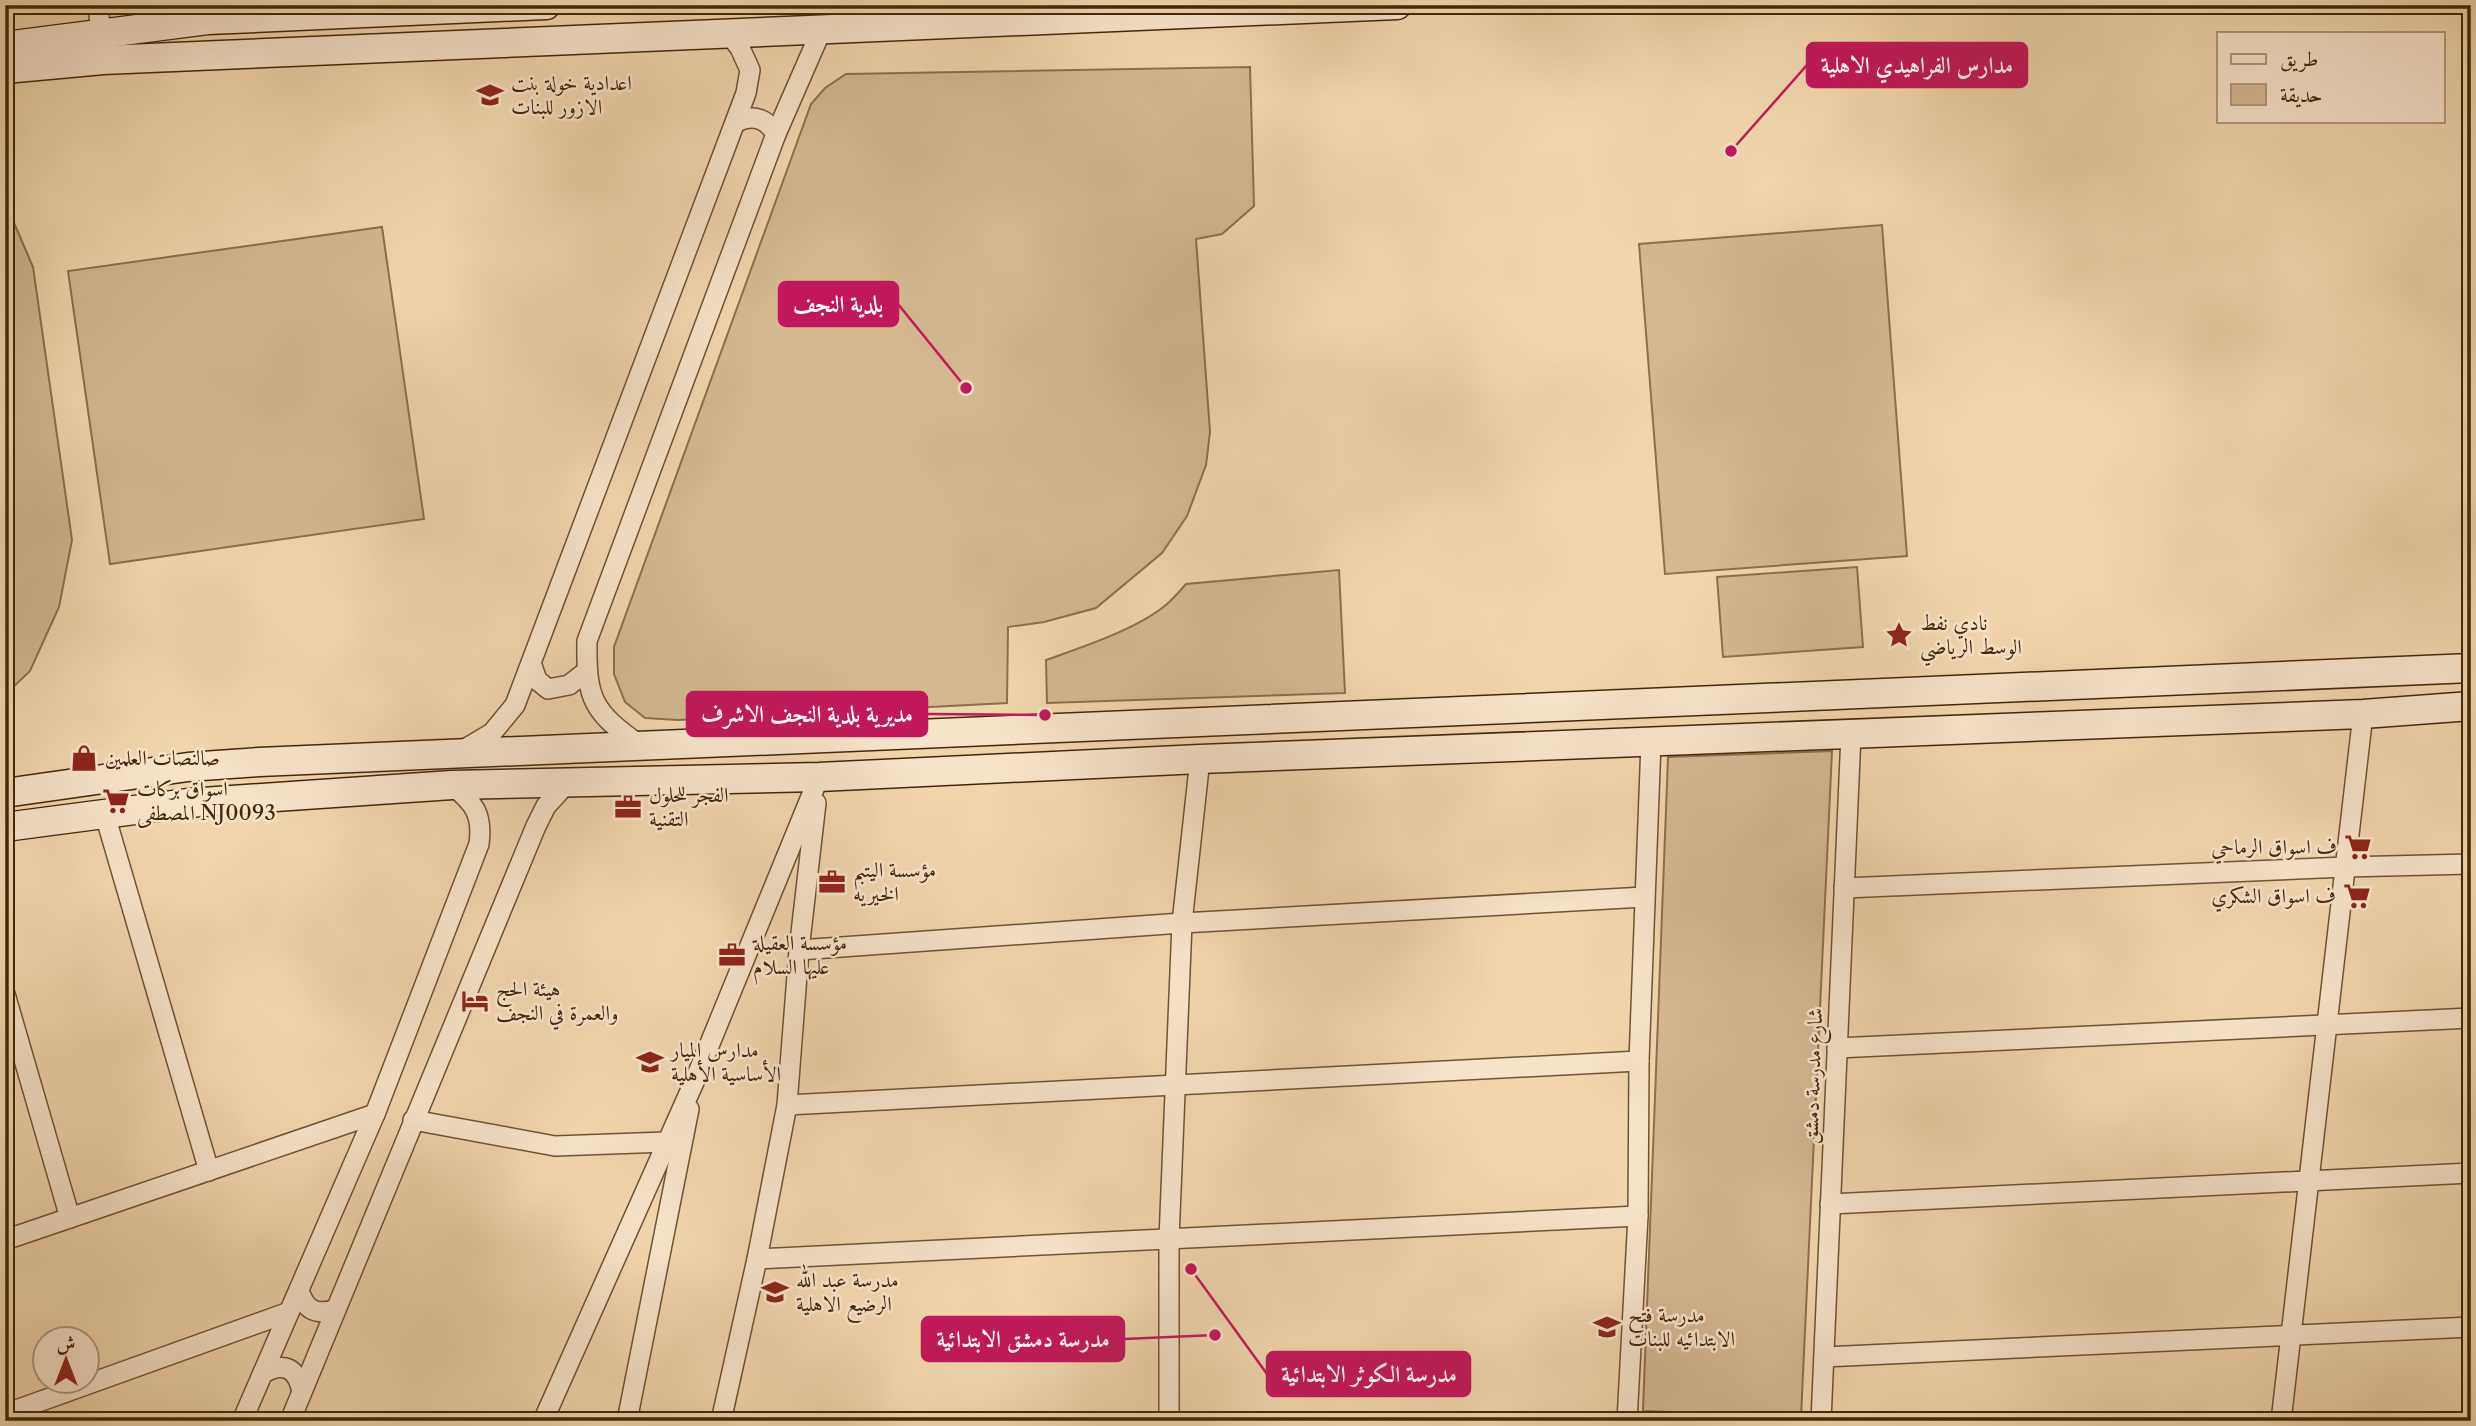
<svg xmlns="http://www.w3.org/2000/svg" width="2476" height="1426" font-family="'Libre Caslon Text',Amiri,serif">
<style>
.green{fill:#d3b890;stroke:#8a704c;stroke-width:2}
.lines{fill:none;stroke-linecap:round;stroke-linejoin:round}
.street-casing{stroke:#6e5431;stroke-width:22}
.secondary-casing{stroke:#422808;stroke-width:31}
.street{stroke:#f6e4c9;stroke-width:19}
.secondary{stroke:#f6e4c9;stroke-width:28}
.labels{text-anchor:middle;stroke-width:5;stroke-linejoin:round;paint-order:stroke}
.poi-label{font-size:21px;fill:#422808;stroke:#f6e4c9;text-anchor:start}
.street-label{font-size:21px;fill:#422808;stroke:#f6e4c9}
.leader{fill:none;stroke:#c2185b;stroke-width:2.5}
.callout-dot{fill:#c2185b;stroke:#f6e4c9;stroke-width:2.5}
.callout{fill:#c2185b;stroke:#c2185b;stroke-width:2.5}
.callout-label{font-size:23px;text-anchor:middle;font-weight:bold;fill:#fff}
</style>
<rect width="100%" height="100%" fill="#f1d6ac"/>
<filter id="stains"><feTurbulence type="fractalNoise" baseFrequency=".00286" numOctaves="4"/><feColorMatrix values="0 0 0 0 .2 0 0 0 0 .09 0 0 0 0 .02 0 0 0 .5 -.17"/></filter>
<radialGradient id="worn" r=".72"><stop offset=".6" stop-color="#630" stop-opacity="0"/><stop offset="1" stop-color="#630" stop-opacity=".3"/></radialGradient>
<!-- green -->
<g class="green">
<polygon points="1250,67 1254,206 1222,234 1196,239 1210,432 1206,465 1187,516 1162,553 1096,608 1044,622 1008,627 1007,703 678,720 645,718 625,702 614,674 614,647 811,104 825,88 846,74"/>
<polygon points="5,212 12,218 33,267 72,540 59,607 30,671 5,695"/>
<polygon points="1882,225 1907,556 1665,574 1639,244"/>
<polygon points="382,227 424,519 110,564 68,271"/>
<polygon points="1857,567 1863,647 1723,657 1717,577"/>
<path d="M 1339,570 L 1345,693 L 1047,703 L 1046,660 C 1082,647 1138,629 1167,604 C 1174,598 1180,591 1186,584 Z"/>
<polygon points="1832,751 1801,1417 1643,1411 1668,757"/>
</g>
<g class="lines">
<defs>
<g id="street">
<polyline points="98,5 102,46"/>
<path d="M 736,122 C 753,114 766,118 776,134"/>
<polyline points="531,663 537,680 548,689 569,685 587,671"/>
<path d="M 641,746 C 593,712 586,700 587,641 L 776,134 L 821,31"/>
<polyline points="460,752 492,733 515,705 746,93 750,70 740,48 729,34"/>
<polyline points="105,815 209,1171"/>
<polyline points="1844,888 2345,867 2471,864"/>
<polyline points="799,950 1182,923 1644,897"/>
<polyline points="5,994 70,1218"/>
<polyline points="1837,1048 2471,1018"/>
<polyline points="787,1105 1639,1061"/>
<polyline points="413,1120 555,1146 666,1142"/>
<polyline points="1830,1204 2471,1173"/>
<polyline points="5,1240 375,1114"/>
<polyline points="757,1259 1638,1216"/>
<path d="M 299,1290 C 305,1310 315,1315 335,1310"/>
<polyline points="1824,1357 2471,1327"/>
<path d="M 263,1373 C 284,1362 296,1367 302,1391"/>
<polyline points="5,1414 289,1312"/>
<path d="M 242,1421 L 375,1114 L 479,844 C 483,814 474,803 452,785"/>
<polyline points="290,1421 536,826 546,806 566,784"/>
<polyline points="543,1421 695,1080 819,777"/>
<polyline points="627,1421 689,1109"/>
<polyline points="721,1421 757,1259 787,1105 799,950 816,803"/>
<polyline points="1169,1421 1169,1239 1182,923 1200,759"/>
<polyline points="1627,1421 1638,1216 1639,1061 1651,742"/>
<polyline points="1821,1421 1851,734"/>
<polyline points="2281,1421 2363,714"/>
</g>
<g id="secondary">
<polyline points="5,46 208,20 546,5"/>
<polyline points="5,69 103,60 1397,5"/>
<polyline points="5,793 188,767 259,762 2471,668"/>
<polyline points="5,827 188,803 452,785 819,777 1200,759 2363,714 2471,706"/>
</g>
</defs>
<!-- street casing -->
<use href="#street" class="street-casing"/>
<!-- secondary casing -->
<use href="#secondary" class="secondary-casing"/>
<!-- street -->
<use href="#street" class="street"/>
<!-- secondary -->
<use href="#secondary" class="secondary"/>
</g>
<!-- icons -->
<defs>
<symbol id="school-bare" viewBox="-9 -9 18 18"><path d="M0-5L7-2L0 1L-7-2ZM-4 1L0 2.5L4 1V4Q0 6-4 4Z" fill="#8f2418" stroke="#f6e4c9" stroke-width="2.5" paint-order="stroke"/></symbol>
<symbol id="sight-bare" viewBox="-9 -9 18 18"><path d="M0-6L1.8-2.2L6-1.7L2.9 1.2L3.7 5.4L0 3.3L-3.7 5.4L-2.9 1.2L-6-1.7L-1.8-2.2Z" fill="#8f2418" stroke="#f6e4c9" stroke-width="2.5" paint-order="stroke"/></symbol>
<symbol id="shop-bare" viewBox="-9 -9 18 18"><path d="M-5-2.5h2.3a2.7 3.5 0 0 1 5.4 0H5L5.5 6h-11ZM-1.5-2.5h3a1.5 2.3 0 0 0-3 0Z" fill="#8f2418" stroke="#f6e4c9" stroke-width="2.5" paint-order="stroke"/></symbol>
<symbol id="supermarket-bare" viewBox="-9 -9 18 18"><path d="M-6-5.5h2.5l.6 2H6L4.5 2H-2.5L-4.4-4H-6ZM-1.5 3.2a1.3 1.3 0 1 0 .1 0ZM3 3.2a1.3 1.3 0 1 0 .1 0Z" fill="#8f2418" stroke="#f6e4c9" stroke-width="2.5" paint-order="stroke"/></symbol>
<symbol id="office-bare" viewBox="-9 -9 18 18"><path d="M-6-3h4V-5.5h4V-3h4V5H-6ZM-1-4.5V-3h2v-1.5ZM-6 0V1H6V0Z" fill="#8f2418" stroke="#f6e4c9" stroke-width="2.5" paint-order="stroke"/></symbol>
<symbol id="hotel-bare" viewBox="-9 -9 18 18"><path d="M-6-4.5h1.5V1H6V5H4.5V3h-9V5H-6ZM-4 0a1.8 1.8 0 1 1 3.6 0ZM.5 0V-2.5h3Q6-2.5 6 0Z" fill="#8f2418" stroke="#f6e4c9" stroke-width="2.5" paint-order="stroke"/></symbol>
</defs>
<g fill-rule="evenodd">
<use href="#school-bare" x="471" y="76" width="38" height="38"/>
<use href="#sight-bare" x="1880" y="616" width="38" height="38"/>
<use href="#shop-bare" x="65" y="739" width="38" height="38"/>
<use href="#supermarket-bare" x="97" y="782" width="38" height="38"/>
<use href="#office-bare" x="609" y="788" width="38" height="38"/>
<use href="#supermarket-bare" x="2339" y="828" width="38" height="38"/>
<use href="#office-bare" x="813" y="863" width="38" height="38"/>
<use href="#supermarket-bare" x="2338" y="877" width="38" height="38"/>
<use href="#office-bare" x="713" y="936" width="38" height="38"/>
<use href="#hotel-bare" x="456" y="982" width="38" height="38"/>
<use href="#school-bare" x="631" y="1043" width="38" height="38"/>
<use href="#school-bare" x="756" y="1273" width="38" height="38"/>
<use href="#school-bare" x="1588" y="1308" width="38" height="38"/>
</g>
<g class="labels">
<!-- poi labels -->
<g class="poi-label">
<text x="511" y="90">اعدادية خولة بنت<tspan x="511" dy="24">الازور للبنات</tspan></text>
<text x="1920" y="630">نادي نفط<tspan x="1920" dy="24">الوسط الرياضي</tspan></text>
<text x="105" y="765">صالنصات العلمين</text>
<text x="137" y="796">اسواق بركات<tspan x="137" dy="24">المصطفى NJ0093</tspan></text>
<text x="649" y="802">الفجر للحلول<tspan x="649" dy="24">التقنية</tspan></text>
<text x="2337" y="854" text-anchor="end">ف اسواق الرماحي</text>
<text x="853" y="877">مؤسسة اليتبم<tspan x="853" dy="24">الخيريه</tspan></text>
<text x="2336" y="903" text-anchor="end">ف اسواق الشكري</text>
<text x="753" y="950">مؤسسة العقيلة<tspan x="753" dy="24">عليها السلام</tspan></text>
<text x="496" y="996">هيئة الحج<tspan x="496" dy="24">والعمرة في النجف</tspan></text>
<text x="671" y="1057">مدارس الميار<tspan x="671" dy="24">الأساسية الأهلية</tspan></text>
<text x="796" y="1287">مدرسة عبد الله<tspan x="796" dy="24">الرضيع الاهلية</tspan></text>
<text x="1628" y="1322">مدرسة فتح<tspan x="1628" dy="24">الابتدائيه للبنات</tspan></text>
</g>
<!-- street labels -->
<g class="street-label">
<text transform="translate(1813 1076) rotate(-88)" y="7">شارع مدرسة دمشق</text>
</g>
</g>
<!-- callouts -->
<path class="leader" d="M1731 151L1807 65M966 388L898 304M1045 715L927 714M1215 1335L1124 1339M1191 1269L1267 1374"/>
<g class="callout-dot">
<circle cx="1731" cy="151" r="7"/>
<circle cx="966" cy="388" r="7"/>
<circle cx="1045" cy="715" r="7"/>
<circle cx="1215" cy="1335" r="7"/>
<circle cx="1191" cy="1269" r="7"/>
</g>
<g class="callout">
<rect x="1807" y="43" width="220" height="44" rx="7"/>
<rect x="779" y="282" width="119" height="44" rx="7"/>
<rect x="687" y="692" width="240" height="44" rx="7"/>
<rect x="922" y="1317" width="202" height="44" rx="7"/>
<rect x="1267" y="1352" width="203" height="44" rx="7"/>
</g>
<g class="callout-label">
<text x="1917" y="73">مدارس الفراهيدي الاهلية</text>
<text x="838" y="312">بلدية النجف</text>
<text x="807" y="722">مديرية بلدية النجف الاشرف</text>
<text x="1023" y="1347">مدرسة دمشق الابتدائية</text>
<text x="1369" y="1382">مدرسة الكوثر الابتدائية</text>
</g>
<!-- margin -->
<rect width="2476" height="1426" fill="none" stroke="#f1d6ac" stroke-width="28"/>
<rect x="7" y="7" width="2462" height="1412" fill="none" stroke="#422808" stroke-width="3.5"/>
<rect x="14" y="14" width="2448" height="1398" fill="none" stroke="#422808" stroke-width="2"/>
<!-- legend -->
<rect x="2217" y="32" width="228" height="91" fill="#f6e4c9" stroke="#ae997c" stroke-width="2"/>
<rect x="2231" y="54" width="35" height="10" fill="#f6e4c9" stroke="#ae997c" stroke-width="2"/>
<text x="2280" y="66" font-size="21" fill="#422808">طريق</text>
<rect x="2231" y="84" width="35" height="21" fill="#d3b890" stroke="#ae997c" stroke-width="2"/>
<text x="2280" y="102" font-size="21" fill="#422808">حديقة</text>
<!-- north arrow -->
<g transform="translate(66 1360)"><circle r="33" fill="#f6e4c9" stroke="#ae997c" stroke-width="2"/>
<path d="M0-5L12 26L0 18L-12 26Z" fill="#8f2418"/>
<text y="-10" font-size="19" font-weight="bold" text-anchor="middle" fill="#422808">ش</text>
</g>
<rect width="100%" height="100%" filter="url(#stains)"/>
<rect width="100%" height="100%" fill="url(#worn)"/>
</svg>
